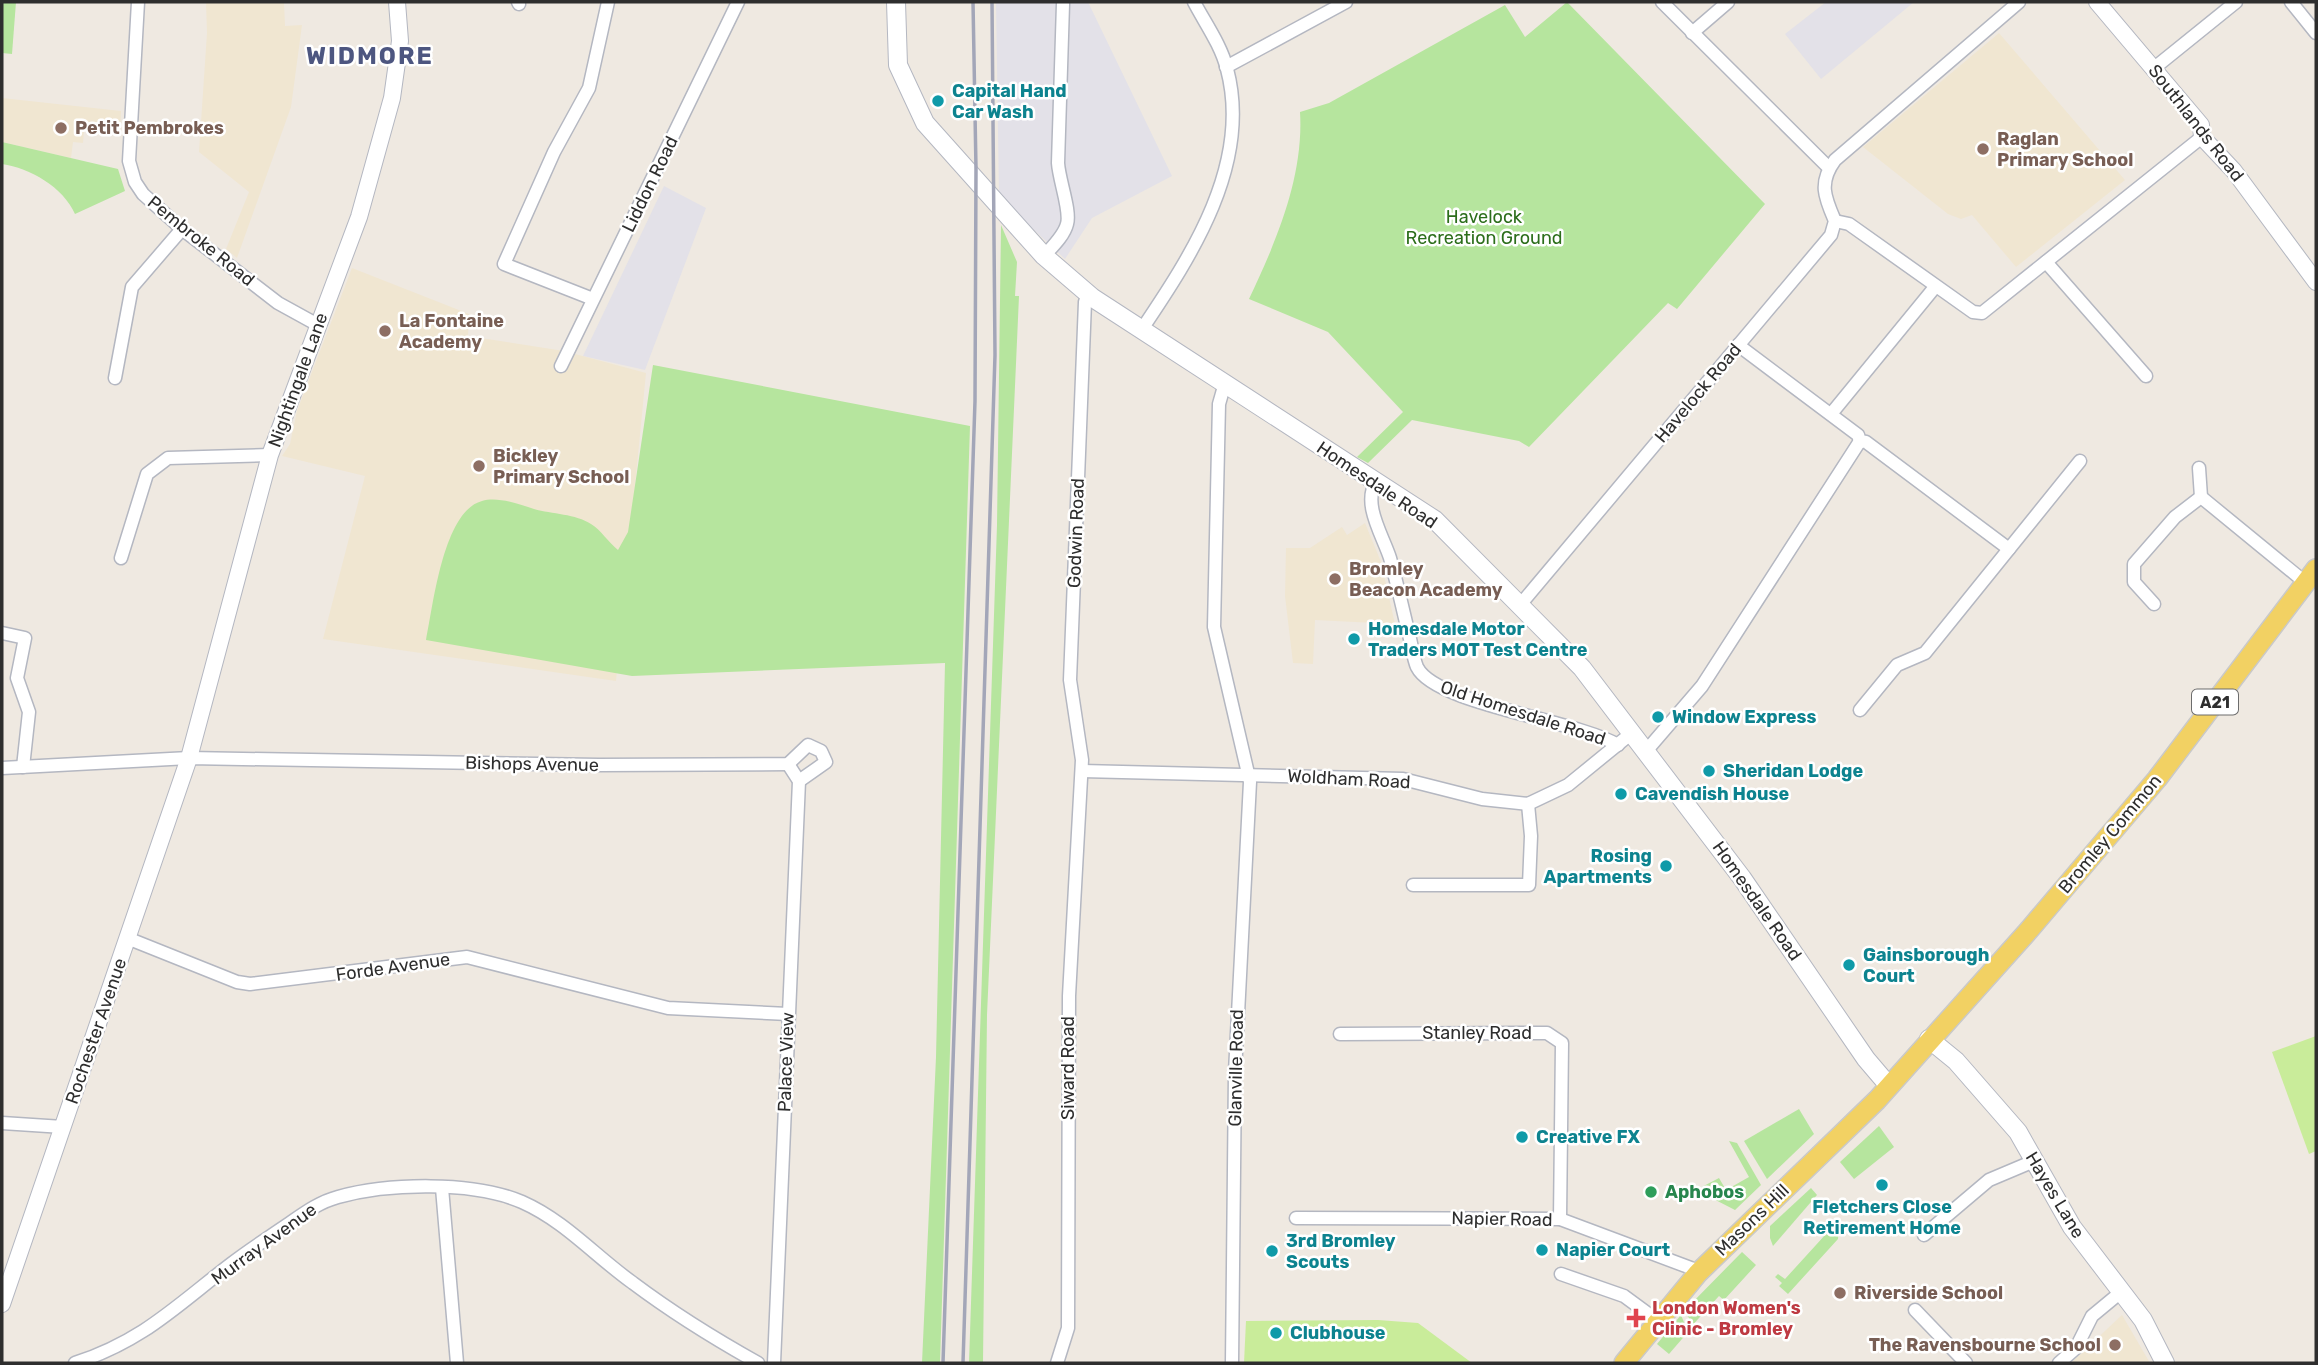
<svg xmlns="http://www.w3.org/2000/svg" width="2318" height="1365" font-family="Rubik,sans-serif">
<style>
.industrial{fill:#e3e1e8}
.education{fill:#f0e6d1}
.green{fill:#b6e59e}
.pitch{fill:#c9ec9a}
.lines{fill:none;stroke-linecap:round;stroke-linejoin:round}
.minor-casing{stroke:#b4b7c1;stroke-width:15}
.tertiary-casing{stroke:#b4b7c1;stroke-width:18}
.secondary-casing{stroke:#b4b7c1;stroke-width:20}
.primary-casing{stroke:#c9c9c9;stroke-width:22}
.minor{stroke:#fff;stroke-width:12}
.tertiary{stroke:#fff;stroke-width:16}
.secondary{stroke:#fff;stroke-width:18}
.primary{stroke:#f2d163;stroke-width:19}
.rail{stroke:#a3a6b8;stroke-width:3.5}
.culture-dot{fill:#0f9aa8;stroke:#fff;stroke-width:2.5}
.education-dot{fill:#8d6e63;stroke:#fff;stroke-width:2.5}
.leisure-dot{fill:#2e9e5b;stroke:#fff;stroke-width:2.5}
.health-dot{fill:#e0444e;stroke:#fff;stroke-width:2.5}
.labels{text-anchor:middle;stroke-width:5;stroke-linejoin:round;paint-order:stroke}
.shield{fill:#fff;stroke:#6d6d6d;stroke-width:2}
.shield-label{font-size:16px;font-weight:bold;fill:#2e2e2e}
.culture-label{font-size:18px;font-weight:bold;fill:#0d838f;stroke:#fff;text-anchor:start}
.street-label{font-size:18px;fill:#2e2e2e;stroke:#fff}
.education-label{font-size:18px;font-weight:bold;fill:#785e54;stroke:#fff;text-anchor:start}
.park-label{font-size:18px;fill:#2c6e1b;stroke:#fff}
.leisure-label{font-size:18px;font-weight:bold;fill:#27864d;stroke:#fff;text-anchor:start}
.health-label{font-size:18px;font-weight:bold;fill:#be3a42;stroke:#fff;text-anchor:start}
.district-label{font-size:24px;font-weight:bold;letter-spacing:2px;fill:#4d5680;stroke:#fff}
</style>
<rect width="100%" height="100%" fill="#efe9e1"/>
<!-- industrial -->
<g class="industrial">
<polygon points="996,2 1088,2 1172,176 1092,218 1065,259 999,197"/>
<polygon points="1826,2 1914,2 1821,79 1785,34"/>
<polygon points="664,186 706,208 645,370 583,356"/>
</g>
<!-- education -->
<g class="education">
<polygon points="206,2 284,2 285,26 302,25 291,107 237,258 226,249 249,192 199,152 207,33"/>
<polygon points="1999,33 2125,180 2016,267 1972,215 1961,219 1948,214 1863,147"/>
<polygon points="2,98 121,111 120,133 84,130 83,143 73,142 71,158 2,142"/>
<polygon points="352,268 469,314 468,336 564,351 646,373 616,681 323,639 365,476 282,456 290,444 297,411"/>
<polygon points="1365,523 1381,562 1395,624 1315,620 1313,664 1293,663 1285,596 1286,548 1310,548 1342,527 1347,535"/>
<polygon points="2122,1315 2150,1363 2071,1363"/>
</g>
<!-- green -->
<g class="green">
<polygon points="2,2 16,2 12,54 2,53"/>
<path d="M 1567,2 L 1765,204 L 1677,309 L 1668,303 L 1529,447 L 1519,441 L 1412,420 L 1368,463 L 1357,457 L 1403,412 L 1328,332 L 1249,299 C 1276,242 1304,177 1300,112 L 1329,103 L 1505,5 L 1525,37 Z"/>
<path d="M 2,142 L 118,169 L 125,191 L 75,214 C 63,187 30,168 2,164 Z"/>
<polygon points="1001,225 1017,262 1015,296 1019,296 987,1015 983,1363 969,1363 997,525"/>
<path d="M 653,365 L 970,426 L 940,1363 L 922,1363 L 936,1057 L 945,663 L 632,676 L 426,640 C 433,607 443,511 482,501 C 497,496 519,504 534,509 C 552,514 576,514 591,524 C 601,530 609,543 618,550 L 628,532 Z"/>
<polygon points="1799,1109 1814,1134 1767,1179 1744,1141"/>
<polygon points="1879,1126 1894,1147 1854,1179 1840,1162"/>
<polygon points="1729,1141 1737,1143 1761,1185 1735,1210 1696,1190 1719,1178 1726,1190 1749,1177"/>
<polygon points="1811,1188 1817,1195 1773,1246 1770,1238 1770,1226"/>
<polygon points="1836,1223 1839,1226 1838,1239 1788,1294 1779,1286 1782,1283 1775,1277 1778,1274 1785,1279"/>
<polygon points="1742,1252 1756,1265 1724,1300 1719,1296 1689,1329 1689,1318 1684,1311"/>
<polygon points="1681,1315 1688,1332 1669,1354 1657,1344"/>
</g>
<!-- pitch -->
<g class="pitch">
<polygon points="2316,1036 2316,1151 2309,1154 2272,1052"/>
<polygon points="1378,1320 1418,1323 1472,1363 1244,1363 1246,1321"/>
</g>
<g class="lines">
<defs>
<g id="minor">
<polyline points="138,2 129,161 135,182 143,194 182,229 278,303 318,325"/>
<polyline points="518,2 519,4"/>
<polyline points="1662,2 1829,168"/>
<polyline points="2291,2 2316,33"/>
<polyline points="1692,33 1728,2"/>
<polyline points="1226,67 1346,2"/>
<polyline points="2153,69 2236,2"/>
<polyline points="1835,221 1849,224 1973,312 1982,313 2202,137"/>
<path d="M 1044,256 C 1052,247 1064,236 1067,224 C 1071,211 1059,180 1058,163 L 1063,4"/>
<polyline points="2046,262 2146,376"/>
<polyline points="593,299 504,264 554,152 589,88 608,2"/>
<path d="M 1142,329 C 1192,255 1252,163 1227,69 C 1221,45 1205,23 1194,2"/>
<polyline points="1738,345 1858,435 1860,441 1866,442 2009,549"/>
<polyline points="561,366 738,2"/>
<polyline points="115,378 132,287 182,229"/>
<polyline points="1225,383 1219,404 1214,627 1250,782 1235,1072 1232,1363"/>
<polyline points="1831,414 1935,287"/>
<polyline points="2199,468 2201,497"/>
<path d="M 1376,482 C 1362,504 1383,536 1390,558 C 1397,583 1403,610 1409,635 C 1412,645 1413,658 1417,667 C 1435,704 1575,720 1618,745"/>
<polyline points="121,558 147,474 168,458 270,455"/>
<polyline points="2154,604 2134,582 2134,564 2175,517 2201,497 2306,583"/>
<path d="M 1520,605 L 1831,235 L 1835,221 C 1825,198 1818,183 1835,160 L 2019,2"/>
<polyline points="2,633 25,638 17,678 29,712 23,767"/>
<polyline points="1860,710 1897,665 1925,653 2080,461"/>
<polyline points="1647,750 1702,686 1860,441"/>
<polyline points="2,768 189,758 599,765 788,764 808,745 821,751 826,762 799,781"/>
<polyline points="1082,771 1403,779 1482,799 1528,804 1568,785 1633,732"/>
<polyline points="1413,885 1529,885 1531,836 1528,804"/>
<polyline points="127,938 237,982 250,984 467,957 668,1008 788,1014"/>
<polyline points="1340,1034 1547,1033 1562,1043 1560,1219"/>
<polyline points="2,1123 63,1127"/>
<polyline points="442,1188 457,1363"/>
<polyline points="1296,1218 1560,1219 1691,1268 1698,1273"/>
<polyline points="1924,1235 1989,1180 2034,1161"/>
<polyline points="1561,1274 1624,1296 1658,1321"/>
<polyline points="1915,1310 1966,1363"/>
<path d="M 75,1363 C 143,1341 176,1306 231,1264 C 249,1250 268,1238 287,1225 C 303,1214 319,1202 338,1197 C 389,1183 473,1181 522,1202 C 565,1221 595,1256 633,1283 C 673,1313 715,1339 758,1363"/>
<polyline points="774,1363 799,781 788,764"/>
<polyline points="1057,1363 1068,1328 1069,996 1082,760 1070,680 1085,302 1088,294"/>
<polyline points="2059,1363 2076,1348 2092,1316 2121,1292"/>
</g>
<g id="tertiary">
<polyline points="2097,2 2201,125 2202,137 2234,171 2316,282"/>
<polyline points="2,1304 189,758 270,455 359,217 392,98 400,41 397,2"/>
</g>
<g id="secondary">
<polyline points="896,2 898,65 925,123 1044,256 1093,298 1435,520 1582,668 1742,878 1866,1059 1889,1086"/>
<polyline points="1929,1039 1956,1061 2018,1132 2072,1227 2143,1320 2165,1363"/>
</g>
<polyline id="primary" points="1624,1363 1698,1273 1877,1100 2029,930 2157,779 2316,569"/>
</defs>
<!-- minor casing -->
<use href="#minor" class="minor-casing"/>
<!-- tertiary casing -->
<use href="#tertiary" class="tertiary-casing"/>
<!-- secondary casing -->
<use href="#secondary" class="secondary-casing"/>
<!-- primary casing -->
<use href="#primary" class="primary-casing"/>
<!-- minor -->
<use href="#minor" class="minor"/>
<!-- tertiary -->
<use href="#tertiary" class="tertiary"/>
<!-- secondary -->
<use href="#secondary" class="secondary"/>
<!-- primary -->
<use href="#primary" class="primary"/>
<!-- rail -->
<g class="rail">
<polyline points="943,1363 975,401 976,169 973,2"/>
<polyline points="963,1363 995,355 992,2"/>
</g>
</g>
<!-- markers -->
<g class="culture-dot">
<circle cx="938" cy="101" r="7"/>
<circle cx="1354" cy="639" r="7"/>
<circle cx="1658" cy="717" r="7"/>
<circle cx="1709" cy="771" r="7"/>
<circle cx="1621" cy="794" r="7"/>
<circle cx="1666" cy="866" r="7"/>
<circle cx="1849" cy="965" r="7"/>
<circle cx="1522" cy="1137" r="7"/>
<circle cx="1882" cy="1185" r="7"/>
<circle cx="1542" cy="1250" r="7"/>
<circle cx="1272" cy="1251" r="7"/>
<circle cx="1276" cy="1333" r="7"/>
</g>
<g class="education-dot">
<circle cx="61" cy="128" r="7"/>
<circle cx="1983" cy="149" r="7"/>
<circle cx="385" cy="331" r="7"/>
<circle cx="479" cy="466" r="7"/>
<circle cx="1335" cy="579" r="7"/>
<circle cx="1840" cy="1293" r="7"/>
<circle cx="2115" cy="1345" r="7"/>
</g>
<circle class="leisure-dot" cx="1651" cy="1192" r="7"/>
<path class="health-dot" d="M1632.5 1307.5h7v7h7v7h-7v7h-7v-7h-7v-7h7z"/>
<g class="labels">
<!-- shield labels -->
<rect class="shield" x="2192" y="689.5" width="46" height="25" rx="5"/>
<g class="shield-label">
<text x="2215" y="708">A21</text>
</g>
<!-- culture labels -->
<g class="culture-label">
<text x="952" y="97">Capital Hand<tspan x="952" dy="21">Car Wash</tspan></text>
<text x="1368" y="635">Homesdale Motor<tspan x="1368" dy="21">Traders MOT Test Centre</tspan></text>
<text x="1672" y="723">Window Express</text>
<text x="1723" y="777">Sheridan Lodge</text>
<text x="1635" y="800">Cavendish House</text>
<text x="1652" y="862" text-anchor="end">Rosing<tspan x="1652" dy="21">Apartments</tspan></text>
<text x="1863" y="961">Gainsborough<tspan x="1863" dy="21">Court</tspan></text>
<text x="1536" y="1143">Creative FX</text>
<text x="1882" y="1213" text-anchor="middle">Fletchers Close<tspan x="1882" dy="21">Retirement Home</tspan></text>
<text x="1286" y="1247">3rd Bromley<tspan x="1286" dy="21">Scouts</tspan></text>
<text x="1556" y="1256">Napier Court</text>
<text x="1290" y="1339">Clubhouse</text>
</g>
<!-- street labels -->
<g class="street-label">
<text transform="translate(2196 123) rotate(52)" y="6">Southlands Road</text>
<text transform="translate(650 184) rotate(-64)" y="6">Liddon Road</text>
<text transform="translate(201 241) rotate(39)" y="6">Pembroke Road</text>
<text transform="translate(298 380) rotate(-70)" y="6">Nightingale Lane</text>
<text transform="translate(1698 393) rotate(-50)" y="6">Havelock Road</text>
<text transform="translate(1377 485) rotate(34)" y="6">Homesdale Road</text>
<text transform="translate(1076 533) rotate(-88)" y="6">Godwin Road</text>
<text transform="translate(1523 713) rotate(18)" y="6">Old Homesdale Road</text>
<text transform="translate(532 764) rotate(1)" y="6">Bishops Avenue</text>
<text transform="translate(1349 779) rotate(3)" y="6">Woldham Road</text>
<text transform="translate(2110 834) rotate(-50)" y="6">Bromley Common</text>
<text transform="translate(1757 901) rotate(55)" y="6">Homesdale Road</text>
<text transform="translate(393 967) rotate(-8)" y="6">Forde Avenue</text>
<text transform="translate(96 1031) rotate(-71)" y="6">Rochester Avenue</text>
<text x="1477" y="1039">Stanley Road</text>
<text transform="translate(786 1062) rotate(-88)" y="6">Palace View</text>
<text transform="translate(1068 1068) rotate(-90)" y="6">Siward Road</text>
<text transform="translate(1236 1068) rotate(-89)" y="6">Glanville Road</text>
<text transform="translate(2055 1195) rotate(59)" y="6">Hayes Lane</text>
<text transform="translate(1502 1219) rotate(1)" y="6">Napier Road</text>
<text transform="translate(1752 1220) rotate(-44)" y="6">Masons Hill</text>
<text transform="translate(264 1244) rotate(-36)" y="6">Murray Avenue</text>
</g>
<!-- education labels -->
<g class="education-label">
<text x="75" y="134">Petit Pembrokes</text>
<text x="1997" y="145">Raglan<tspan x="1997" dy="21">Primary School</tspan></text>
<text x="399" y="327">La Fontaine<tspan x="399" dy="21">Academy</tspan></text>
<text x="493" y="462">Bickley<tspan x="493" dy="21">Primary School</tspan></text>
<text x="1349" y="575">Bromley<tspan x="1349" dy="21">Beacon Academy</tspan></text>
<text x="1854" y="1299">Riverside School</text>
<text x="2101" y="1351" text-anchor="end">The Ravensbourne School</text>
</g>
<!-- park labels -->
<g class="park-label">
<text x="1484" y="223">Havelock<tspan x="1484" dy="21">Recreation Ground</tspan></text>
</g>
<!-- leisure labels -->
<g class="leisure-label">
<text x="1665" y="1198">Aphobos</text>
</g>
<!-- health labels -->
<g class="health-label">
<text x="1652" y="1314">London Women's<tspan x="1652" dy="21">Clinic - Bromley</tspan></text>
</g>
<!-- district labels -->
<g class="district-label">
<text x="370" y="64">WIDMORE</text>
</g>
</g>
<!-- border -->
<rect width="2318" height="1365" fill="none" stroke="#2e2e2e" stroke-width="7"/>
</svg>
